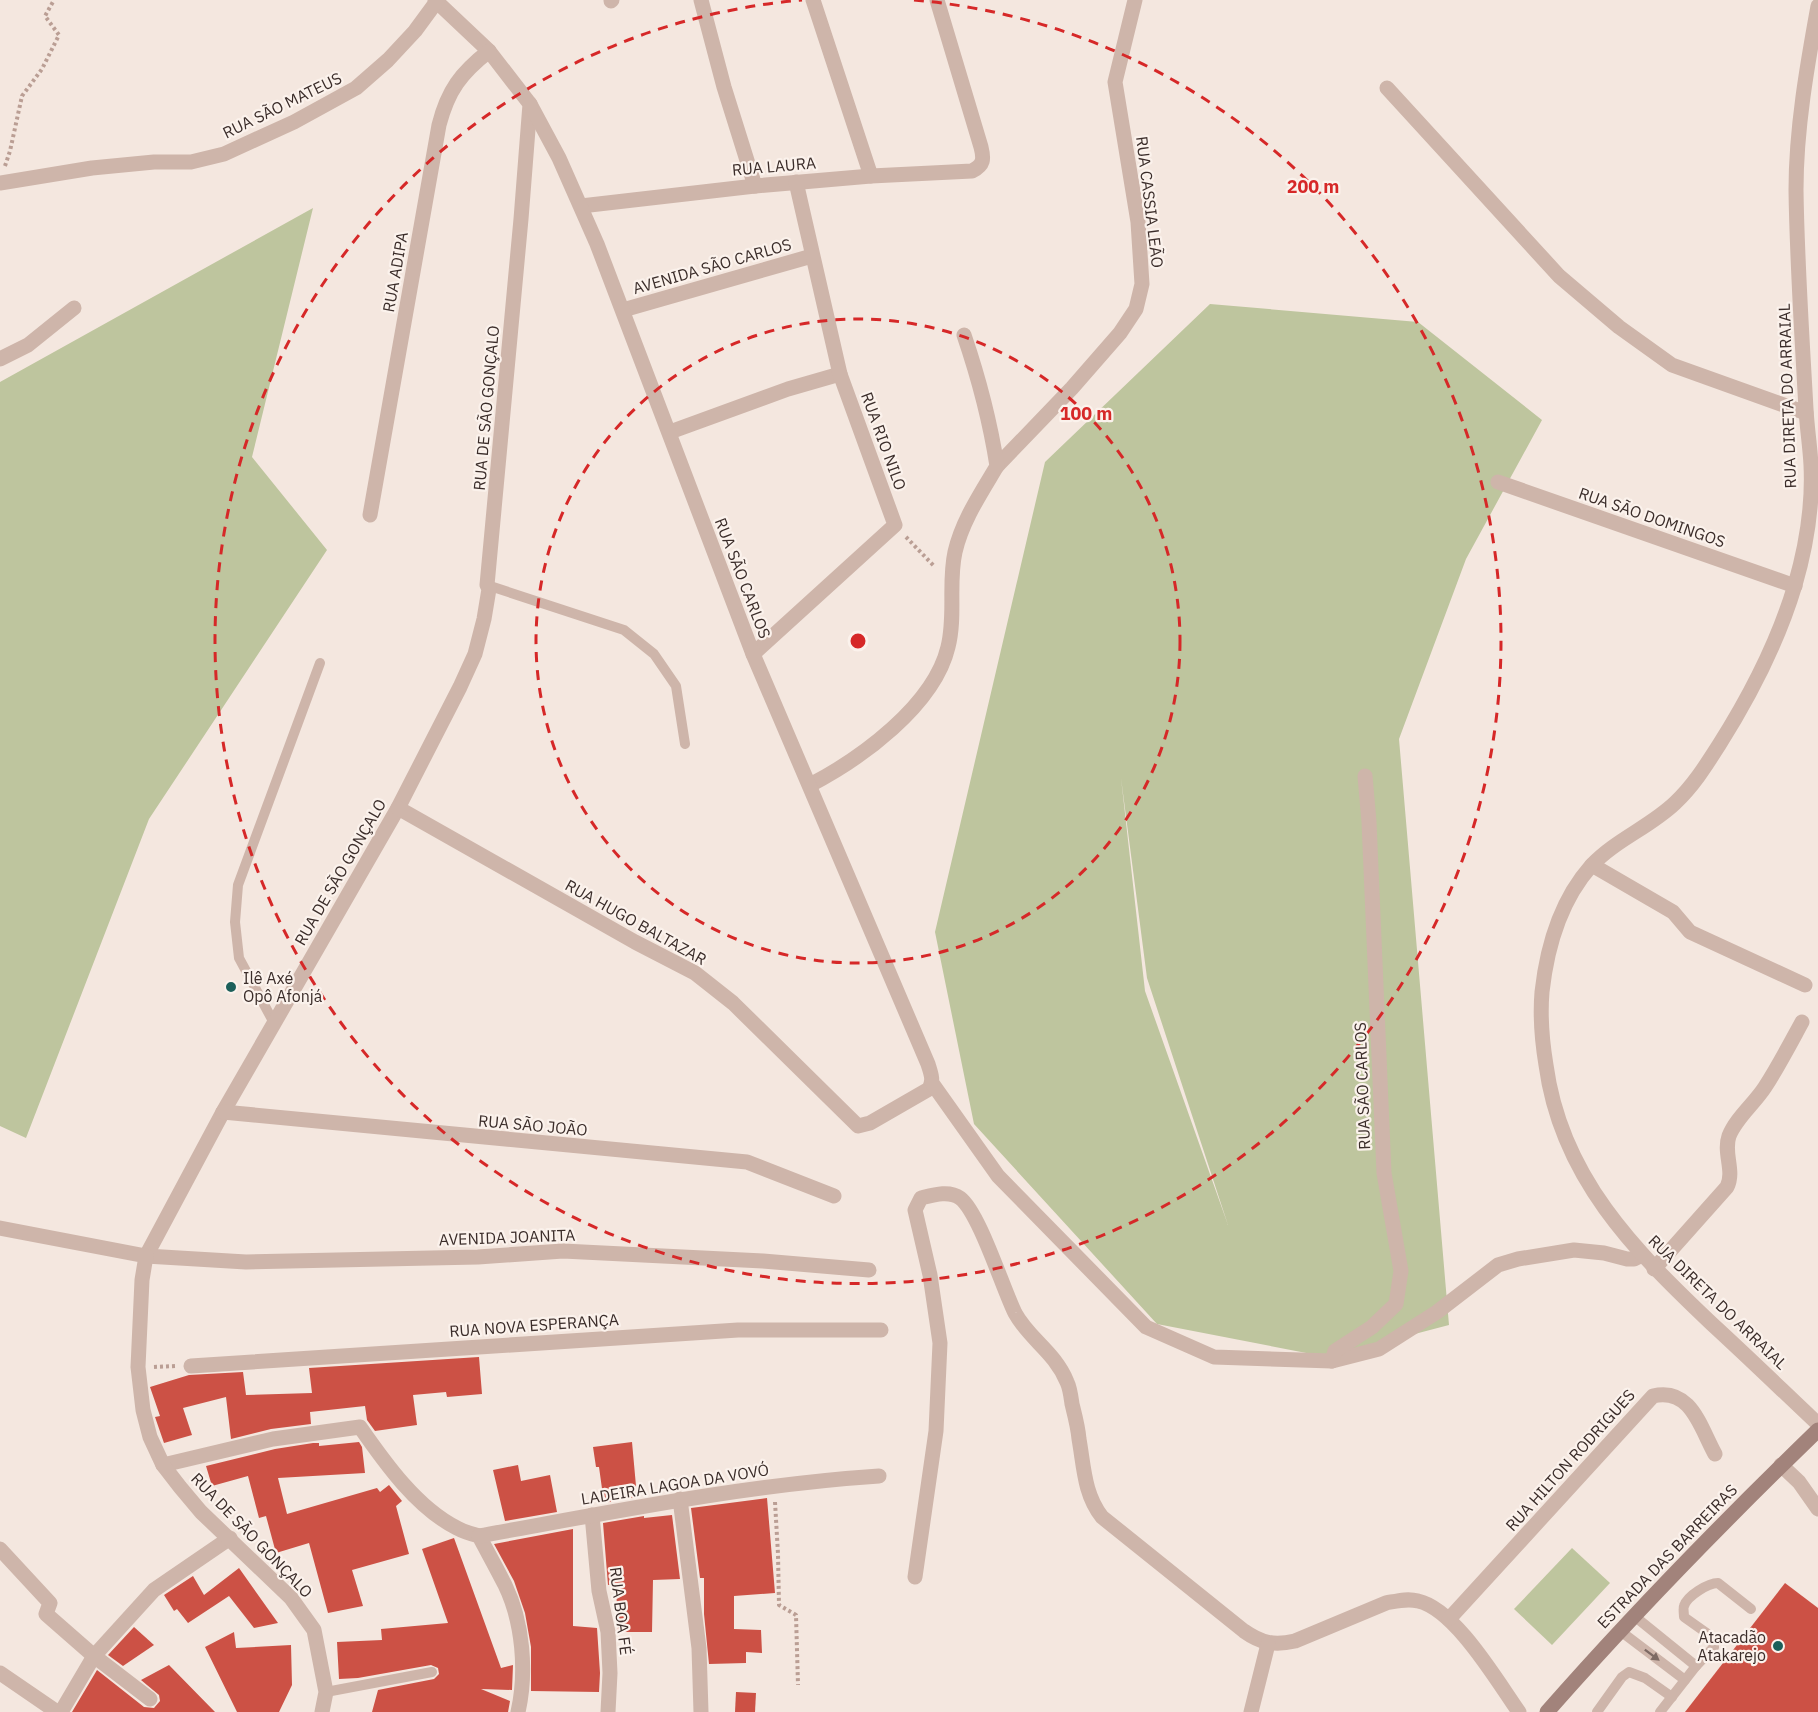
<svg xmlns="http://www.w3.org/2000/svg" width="1818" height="1712" font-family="'IBM Plex Sans',sans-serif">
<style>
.green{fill:#bec59e;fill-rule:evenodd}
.building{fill:#cc5145}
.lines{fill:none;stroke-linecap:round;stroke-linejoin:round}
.path{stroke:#ba9e94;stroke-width:4;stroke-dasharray:3 3;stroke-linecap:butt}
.service{stroke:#ceb5aa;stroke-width:10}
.minor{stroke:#ceb5aa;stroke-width:15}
.tertiary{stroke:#ceb5aa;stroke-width:15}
.secondary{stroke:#a2837b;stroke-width:15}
.oneway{fill:#7d6a64}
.ring{fill:none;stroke:#d62828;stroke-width:3;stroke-dasharray:10 8}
.poi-dot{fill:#1c5f5a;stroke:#fbf2ec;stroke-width:2}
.labels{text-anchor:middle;stroke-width:4.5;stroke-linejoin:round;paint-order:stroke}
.street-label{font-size:16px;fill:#3b2d2a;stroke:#fbf2ec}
.poi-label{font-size:16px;fill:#3b2d2a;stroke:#fbf2ec;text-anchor:start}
.centre{fill:#d62828;stroke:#fbf2ec;stroke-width:3}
.ring-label{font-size:18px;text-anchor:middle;font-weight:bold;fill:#d62828;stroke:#fbf2ec;stroke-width:4.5;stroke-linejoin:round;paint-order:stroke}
</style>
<rect width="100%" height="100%" fill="#f4e7df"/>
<!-- green -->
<g class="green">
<polygon points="313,208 252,457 327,550 149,819 26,1138 0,1126 0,382"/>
<path d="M 1210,304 L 1418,322 L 1542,420 L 1466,559 L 1399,739 L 1449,1325 L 1327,1357 L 1157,1324 L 974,1124 L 935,932 L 1045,462 ZM 1121,778 L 1147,978 L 1228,1225 L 1145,991 Z"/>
<polygon points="1572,1548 1610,1583 1552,1645 1514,1609"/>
</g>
<!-- building -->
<g class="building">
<polygon points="479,1357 482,1394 447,1397 446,1392 413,1395 417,1425 375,1431 367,1420 365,1406 310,1412 311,1424 271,1429 231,1439 226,1397 183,1408 192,1435 164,1443 155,1417 160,1416 150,1387 189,1375 243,1372 246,1395 312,1393 309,1368"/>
<polygon points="359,1442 362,1447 365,1473 278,1478 287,1514 377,1488 380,1492 389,1485 402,1501 396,1506 409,1554 352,1570 363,1606 328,1613 309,1543 276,1553 266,1516 259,1518 248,1476 212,1486 206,1466 275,1449 313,1443 319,1443 319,1446"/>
<polygon points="632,1442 637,1497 604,1503 599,1467 596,1467 593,1447"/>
<polygon points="518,1465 521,1481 550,1475 557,1512 505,1521 493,1470"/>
<polygon points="767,1498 775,1593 734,1596 734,1629 761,1630 762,1653 746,1652 746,1663 709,1664 704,1614 704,1578 700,1578 691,1508"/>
<polygon points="672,1515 680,1579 653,1580 652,1632 618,1632 616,1584 608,1585 603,1523 644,1516 644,1518"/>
<polygon points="573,1529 573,1626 597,1628 600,1673 599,1692 531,1691 531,1647 525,1613 514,1581 494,1544"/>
<polygon points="454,1538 501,1668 513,1665 512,1690 481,1689 510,1701 508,1712 372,1712 378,1690 434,1679 439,1674 438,1668 431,1665 358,1678 339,1679 337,1642 382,1640 381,1629 448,1623 422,1549"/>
<polygon points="239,1568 278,1623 254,1628 229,1596 188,1623 177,1609 174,1611 164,1595 193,1576 204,1595"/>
<polygon points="1785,1583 1818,1608 1818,1712 1685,1712"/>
<polygon points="134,1627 154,1645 123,1666 108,1655"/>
<polygon points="234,1632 236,1648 291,1645 292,1685 279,1712 237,1712 205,1647"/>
<polygon points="169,1665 215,1712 72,1712 97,1670 144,1707 154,1708 160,1701 159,1695 141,1680"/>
<polygon points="736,1692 756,1693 755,1712 735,1712"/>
</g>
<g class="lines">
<!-- path -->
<g class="path">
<polyline points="5,166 10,151 22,96 42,69 59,35 45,16 54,0"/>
<polyline points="906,537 934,566"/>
<polyline points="154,1367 176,1366"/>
<polyline points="775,1502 778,1554 779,1605 796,1615 798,1685"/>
</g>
<!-- service -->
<g class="service">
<polyline points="487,585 624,630 654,654 676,686 685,744"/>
<polyline points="274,1023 239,958 235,922 238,885 320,663"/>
<polyline points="1633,1615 1696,1666"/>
<polyline points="1619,1630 1685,1680"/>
<polyline points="326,1692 432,1672"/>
<polyline points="1597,1712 1622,1677 1629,1672 1645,1678 1672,1697"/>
<path d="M 1660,1712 L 1696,1666 L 1714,1647 L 1708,1634 L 1684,1617 C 1684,1614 1683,1608 1684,1606 C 1687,1596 1708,1583 1718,1583 L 1751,1609"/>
</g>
<!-- minor -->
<g class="minor">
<polyline points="435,0 489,51 530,104 521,219 487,585 489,589 484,619 475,654 460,687 398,808 223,1112 146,1256 246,1262 478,1257 563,1251 763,1261 869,1270"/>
<polyline points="701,0 724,87 755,186"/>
<polyline points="813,0 871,176"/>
<polyline points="611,1 612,0"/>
<polyline points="1387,88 1559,276 1619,327 1672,365 1806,413"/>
<polyline points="0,183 92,168 154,162 191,162 224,154 294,122 356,88 388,60 415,31 437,1"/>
<path d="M 581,206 L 755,186 L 871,176 L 972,171 C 984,165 984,159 981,147 L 937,0"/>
<polyline points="623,310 812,256"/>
<polyline points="0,359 28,345 74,308"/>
<polyline points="670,432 788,389 840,374"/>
<polyline points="997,466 1072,388 1120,333 1136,309 1142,284 1138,222 1115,82 1135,0"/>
<polyline points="1498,482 1795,586"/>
<path d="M 370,515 L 439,125 C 448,90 461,73 489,51"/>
<polyline points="753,654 895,525 840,374 796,182"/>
<path d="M 810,785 C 860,759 934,706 948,647 C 956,615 948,583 955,552 C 962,521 981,493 997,466 C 990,421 979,379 964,335"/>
<path d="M 398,808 L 635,942 L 695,973 L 733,1003 L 858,1126 L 870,1123 L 929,1089 C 934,1080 931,1074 928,1064 L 753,654 L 597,244 L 559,158 L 530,104"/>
<polyline points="1592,865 1673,912 1690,932 1805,985"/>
<polyline points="932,1083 998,1176 1146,1327 1214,1357 1332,1361 1379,1349 1437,1312 1498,1265 1518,1259 1574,1250 1604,1253 1627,1259 1634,1259 1642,1255"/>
<polyline points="223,1112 747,1162 834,1196"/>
<path d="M 1654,1269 L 1727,1187 C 1735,1171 1723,1153 1729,1136 C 1736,1118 1754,1104 1765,1087 C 1778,1067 1790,1044 1802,1022"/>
<polyline points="1332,1361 1335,1351 1372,1327 1396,1304 1401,1271 1384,1173 1369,822 1365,776"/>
<polyline points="191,1366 738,1330 881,1330"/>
<path d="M 163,1465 L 273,1439 L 360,1427 C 385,1463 417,1508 457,1528 C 464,1532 472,1534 479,1536 C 488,1553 497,1569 505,1585 C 523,1622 527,1672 518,1712"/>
<polyline points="1781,1465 1799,1482 1818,1509"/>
<polyline points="680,1499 699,1648 701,1712"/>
<polyline points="592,1515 599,1591 608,1632 610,1673 608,1712"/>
<path d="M 479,1536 C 612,1512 744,1485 879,1476"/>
<polyline points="0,1549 50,1603 46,1614 94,1656 150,1699"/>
<path d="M 915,1577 L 936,1431 L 940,1343 L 930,1275 L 915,1210 L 921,1198 C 933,1195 949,1190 960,1198 C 979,1212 1003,1289 1015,1313 C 1029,1339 1055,1352 1067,1382 C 1070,1388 1071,1397 1072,1404 C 1075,1416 1078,1427 1079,1439 C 1084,1467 1084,1494 1102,1517 L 1244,1631 C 1261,1643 1274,1646 1295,1641 L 1386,1603 C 1397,1601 1407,1598 1418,1601 C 1455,1609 1497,1681 1519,1712"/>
<path d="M 1449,1619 L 1653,1396 C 1691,1387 1700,1427 1715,1454"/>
<polyline points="0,1673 57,1712"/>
<polyline points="61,1712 94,1656 154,1590 230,1538"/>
<polyline points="1251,1712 1268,1644"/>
</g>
<!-- tertiary -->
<g class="tertiary">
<path d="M 1818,6 C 1807,66 1796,129 1796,190 C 1797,263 1802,336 1806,409 C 1807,428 1810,446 1811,465 C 1813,505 1806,547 1795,585 C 1778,642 1750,696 1719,745 C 1705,767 1693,786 1675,803 C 1650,827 1615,840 1591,866 C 1560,901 1547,947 1542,992 C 1540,1016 1542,1041 1546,1065 C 1561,1177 1634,1250 1712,1324 C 1748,1357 1783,1391 1818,1424"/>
<polyline points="0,1228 146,1256 142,1280 138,1367 143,1410 150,1437 163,1465 180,1487 201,1512 291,1598 314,1630 326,1692 322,1712"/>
</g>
<!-- secondary -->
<path class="secondary" d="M 1547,1712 C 1633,1614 1724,1521 1818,1430"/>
</g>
<!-- one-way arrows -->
<defs><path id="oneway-solid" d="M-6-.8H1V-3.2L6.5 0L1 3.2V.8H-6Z" transform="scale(1.5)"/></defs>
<use class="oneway" href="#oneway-solid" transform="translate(1652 1655) rotate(37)"/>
<!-- distance rings -->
<g class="ring">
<circle cx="858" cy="641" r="322"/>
<path d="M914 0A643 643 0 1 1 802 0"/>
</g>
<!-- markers -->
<g class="poi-dot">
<circle cx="231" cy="987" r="6"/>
<circle cx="1778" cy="1646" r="6"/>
</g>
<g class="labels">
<!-- street labels -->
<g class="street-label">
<text transform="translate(282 105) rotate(-26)" y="6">RUA SÃO MATEUS</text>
<text transform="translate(774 166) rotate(-5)" y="6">RUA LAURA</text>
<text transform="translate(1150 202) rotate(83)" y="6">RUA CASSIA LEÃO</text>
<text transform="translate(712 266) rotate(-16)" y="6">AVENIDA SÃO CARLOS</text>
<text transform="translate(395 272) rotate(-80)" y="6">RUA ADIPA</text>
<text transform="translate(1787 396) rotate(-92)" y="6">RUA DIRETA DO ARRAIAL</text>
<text transform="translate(486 408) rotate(-85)" y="6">RUA DE SÃO GONÇALO</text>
<text transform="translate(884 441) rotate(70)" y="6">RUA RIO NILO</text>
<text transform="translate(1652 517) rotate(19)" y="6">RUA SÃO DOMINGOS</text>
<text transform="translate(743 578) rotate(69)" y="6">RUA SÃO CARLOS</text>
<text transform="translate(340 872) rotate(-60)" y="6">RUA DE SÃO GONÇALO</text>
<text transform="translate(636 922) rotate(29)" y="6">RUA HUGO BALTAZAR</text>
<text transform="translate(1362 1086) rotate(-92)" y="6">RUA SÃO CARLOS</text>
<text transform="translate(533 1125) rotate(5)" y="6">RUA SÃO JOÃO</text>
<text transform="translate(507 1237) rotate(-2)" y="6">AVENIDA JOANITA</text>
<text transform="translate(1718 1302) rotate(44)" y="6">RUA DIRETA DO ARRAIAL</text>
<text transform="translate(534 1325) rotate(-4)" y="6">RUA NOVA ESPERANÇA</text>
<text transform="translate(1570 1460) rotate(-48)" y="6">RUA HILTON RODRIGUES</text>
<text transform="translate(675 1484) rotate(-9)" y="6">LADEIRA LAGOA DA VOVÓ</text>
<text transform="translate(252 1535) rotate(46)" y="6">RUA DE SÃO GONÇALO</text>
<text transform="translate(1667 1556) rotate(-46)" y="6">ESTRADA DAS BARREIRAS</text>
<text transform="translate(621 1611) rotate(83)" y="6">RUA BOA FÉ</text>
</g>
<!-- poi labels -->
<g class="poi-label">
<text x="243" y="984">Ilê Axé<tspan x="243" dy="18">Opô Afonjá</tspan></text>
<text x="1766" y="1643" text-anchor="end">Atacadão<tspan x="1766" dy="18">Atakarejo</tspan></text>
</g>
</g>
<circle cx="858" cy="641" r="9" class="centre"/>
<g class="ring-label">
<text x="1313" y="193">200 m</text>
<text x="1086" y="420">100 m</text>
</g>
</svg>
